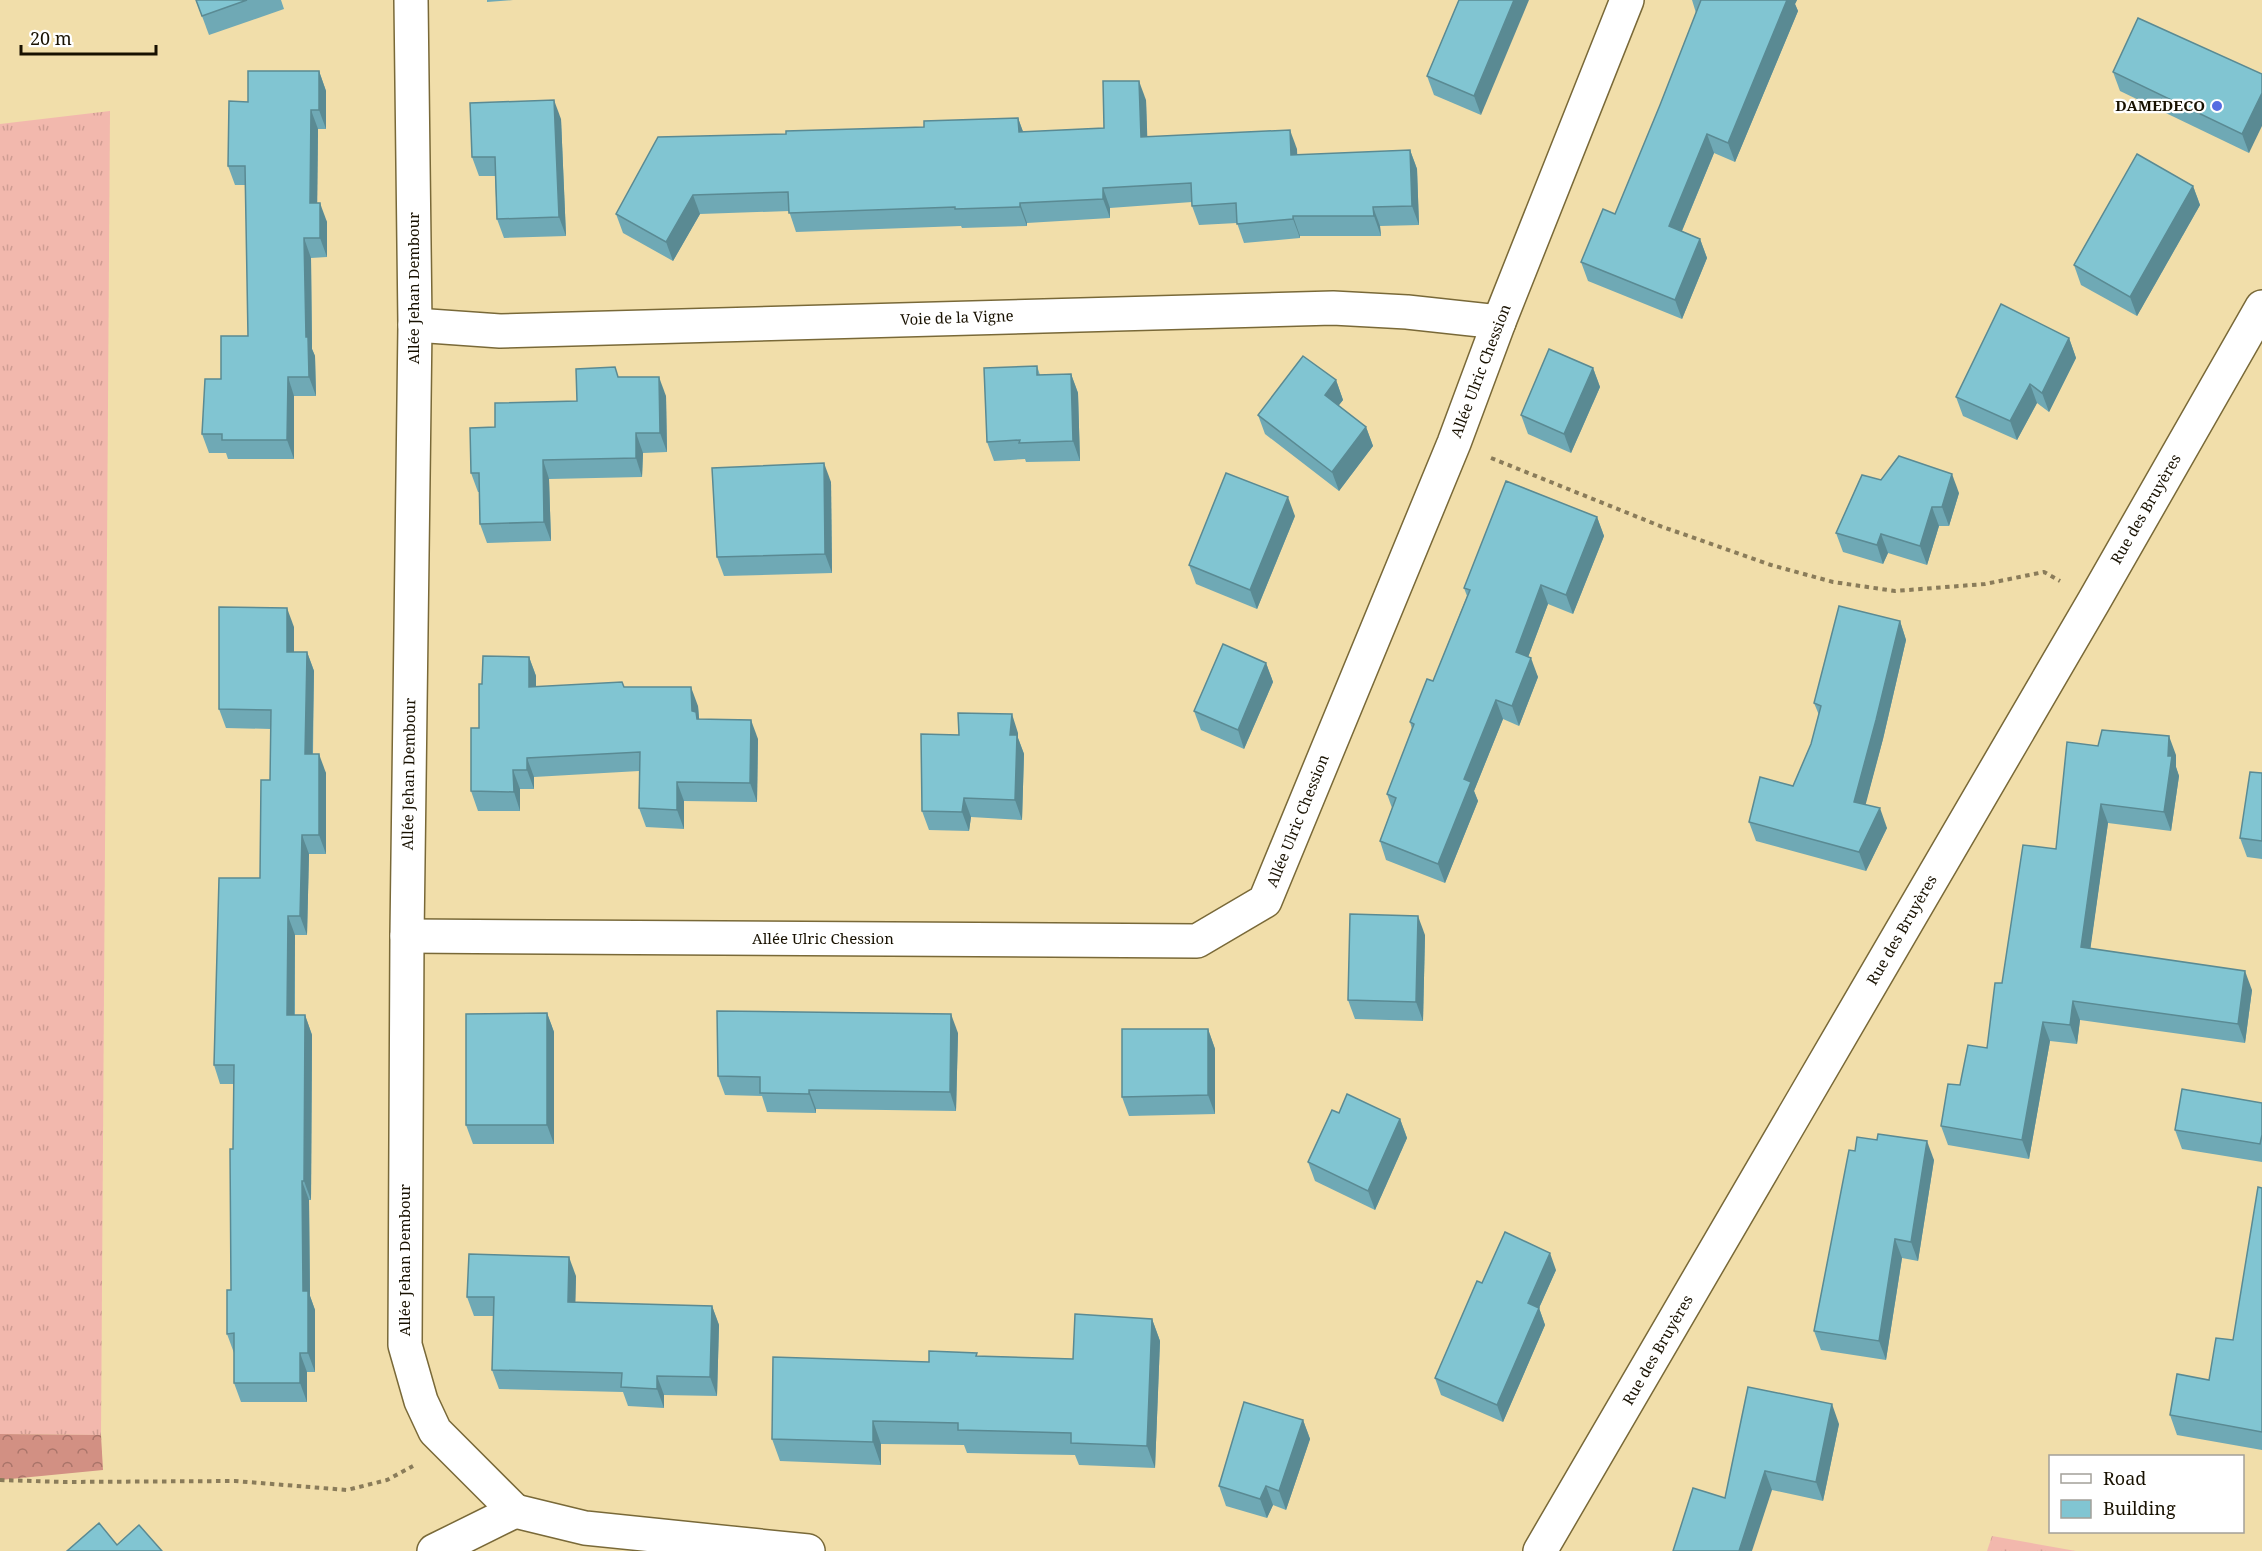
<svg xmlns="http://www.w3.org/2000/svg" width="2262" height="1551" font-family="'Noto Serif',serif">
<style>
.grass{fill:url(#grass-tufts)}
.forest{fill:url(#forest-crowns)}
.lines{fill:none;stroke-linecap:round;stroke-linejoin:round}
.street-casing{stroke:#796938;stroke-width:36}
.path{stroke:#8a7c5a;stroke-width:4;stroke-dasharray:4.5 4.5;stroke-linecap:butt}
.street{stroke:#fff;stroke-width:33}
.wall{fill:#6fa9b5}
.shaded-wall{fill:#5a8a93}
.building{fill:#81c5d2;stroke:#5a8a93;stroke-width:1.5}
.poi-dot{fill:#546ce2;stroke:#fff;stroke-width:2}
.labels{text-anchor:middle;stroke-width:4.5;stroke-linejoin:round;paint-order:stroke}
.poi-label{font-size:15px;font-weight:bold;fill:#181101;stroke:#fff;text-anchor:end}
.street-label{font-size:15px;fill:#181101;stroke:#fff}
</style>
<defs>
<pattern id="grass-tufts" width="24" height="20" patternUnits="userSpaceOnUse" patternTransform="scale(1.5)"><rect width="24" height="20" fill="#f2b8ad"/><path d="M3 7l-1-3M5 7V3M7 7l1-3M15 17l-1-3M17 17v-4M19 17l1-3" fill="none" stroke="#cf9d93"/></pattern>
<pattern id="forest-crowns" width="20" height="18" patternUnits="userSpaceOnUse" patternTransform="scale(1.5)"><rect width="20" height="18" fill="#d29083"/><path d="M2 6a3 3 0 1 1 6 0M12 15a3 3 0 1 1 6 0" fill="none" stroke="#a97469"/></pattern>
</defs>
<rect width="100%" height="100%" fill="#f1deaa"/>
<!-- grass -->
<g class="grass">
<polygon points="110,111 101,1435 0,1434 0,124"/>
<polygon points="1992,1536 2076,1551 1987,1551"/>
</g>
<!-- forest -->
<polygon class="forest" points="0,1434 101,1435 103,1470 0,1480"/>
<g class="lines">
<defs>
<g id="street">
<polyline points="411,0 415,325 407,936 405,1345 421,1401 435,1431 515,1511"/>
<polyline points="415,325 500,331 1333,308 1407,312 1499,322"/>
<polyline points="407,936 1197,941 1265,901 1454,443 1499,322 1627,0"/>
<polyline points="515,1511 585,1528 808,1551"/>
<polyline points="434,1551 515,1511"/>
<polyline points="1540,1551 2094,601 2262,307"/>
</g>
</defs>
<!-- street casing -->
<use href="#street" class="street-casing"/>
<!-- path -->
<g class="path">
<polyline points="1491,458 1660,526 1771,565 1833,582 1895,591 1985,584 2044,572 2060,581"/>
<polyline points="0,1480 64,1482 235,1481 347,1490 387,1480 413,1466"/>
</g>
<!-- street -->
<use href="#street" class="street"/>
</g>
<!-- wall -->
<g class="wall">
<polygon points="196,0 281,0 284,9 209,35"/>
<polygon points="487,0 513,0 487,2"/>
<polygon points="1459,0 1481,115 1434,95 1427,76"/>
<polygon points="1692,0 1797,0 1795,4 1798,11 1735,162 1714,153 1682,231 1700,239 1707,258 1682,319 1588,281 1581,262 1615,214 1660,105 1696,13"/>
<polygon points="319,71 326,91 326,129 318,129 317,203 327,222 327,257 311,258 312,349 315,356 316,396 294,396 294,459 228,459 226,453 209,453 202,434 221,379 248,336 246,185 235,185 228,166 248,102"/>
<polygon points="2113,72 2262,74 2249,153 2120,91"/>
<polygon points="1146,100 1147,137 1297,149 1297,155 1410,150 1417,169 1419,225 1380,226 1381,236 1300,236 1300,238 1244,243 1237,223 1199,225 1192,206 1192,202 1110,208 1110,218 1027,223 1027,226 962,228 961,226 796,232 789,211 700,214 673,261 623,233 616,214 786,134 924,127 1018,118 1023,132 1104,128"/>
<polygon points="561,119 566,236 504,238 497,219 495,176 479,176 472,157"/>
<polygon points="2193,186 2200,205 2137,316 2081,285 2074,265"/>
<polygon points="2069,338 2076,358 2049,412 2037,403 2017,440 1963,416 1956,397"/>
<polygon points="1037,366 1040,375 1071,374 1078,393 1080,461 1026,462 1025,459 994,461 987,442"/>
<polygon points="1593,368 1600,387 1571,453 1528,434 1521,415"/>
<polygon points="619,377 666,396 667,452 643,453 642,477 549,479 551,541 487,543 480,524 479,492 478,492 471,473 495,427 577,401"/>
<polygon points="1336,380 1343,400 1338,406 1366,427 1373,446 1339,491 1265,434 1258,415"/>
<polygon points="1881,480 1959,493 1949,526 1939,526 1927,565 1888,553 1883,564 1843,552 1836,533"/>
<polygon points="831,482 832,573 724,576 717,557"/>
<polygon points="1295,516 1257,609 1196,584 1189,565"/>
<polygon points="1597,517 1604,536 1573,614 1548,604 1528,657 1538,677 1519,726 1503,719 1474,791 1478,801 1445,883 1386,860 1380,841 1392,808 1387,794 1412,729 1410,722 1433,681 1467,596 1464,588"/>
<polygon points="1900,621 1906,640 1883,739 1865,805 1887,828 1866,871 1756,841 1749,822 1793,786 1811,744 1819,715 1814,703"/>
<polygon points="294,627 294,652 307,652 314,671 313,754 326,773 326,854 309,854 307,935 295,935 295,1015 305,1015 312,1035 311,1200 309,1200 310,1296 315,1310 315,1372 307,1372 307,1402 241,1402 234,1383 234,1353 227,1334 231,1290 234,1084 220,1084 214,1065 260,878 270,780 271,729 226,728 219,709"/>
<polygon points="529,657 536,676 536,687 624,687 698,706 699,719 758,739 757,802 684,801 684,829 646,827 639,808 639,771 534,777 534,789 520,789 520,811 478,811 471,791 479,728 482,684"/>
<polygon points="1266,663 1273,682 1244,749 1201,730 1194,711"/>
<polygon points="1018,733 1018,738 1024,754 1022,820 971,817 969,831 929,830 922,811 959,735"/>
<polygon points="2098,746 2176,755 2176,767 2179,776 2171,831 2108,823 2090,949 2252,990 2245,1043 2080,1020 2077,1044 2050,1041 2029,1159 1948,1145 1941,1126 1960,1085 1987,1048 2002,983"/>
<polygon points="2262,773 2262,859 2247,857 2240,838"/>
<polygon points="1425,935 1423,1021 1355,1019 1348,1000"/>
<polygon points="547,1013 554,1032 554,1144 473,1144 466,1125"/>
<polygon points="1208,1029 1215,1049 1215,1114 1129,1116 1122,1097"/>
<polygon points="958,1033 956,1111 816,1109 816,1113 767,1112 762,1096 725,1095 718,1076"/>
<polygon points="2262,1103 2262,1162 2182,1149 2175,1130"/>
<polygon points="1339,1113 1400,1119 1407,1138 1375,1210 1315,1181 1308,1162"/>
<polygon points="1877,1140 1934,1160 1918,1261 1902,1258 1886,1360 1821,1350 1814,1331 1855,1151"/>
<polygon points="2262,1188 2262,1450 2177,1435 2170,1415 2209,1380 2233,1340"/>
<polygon points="1556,1270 1539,1308 1545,1325 1503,1422 1441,1395 1435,1378 1482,1283"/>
<polygon points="576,1276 575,1302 712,1306 719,1325 717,1396 664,1395 664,1408 628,1406 623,1392 499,1389 492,1370 494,1316 474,1316 467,1297"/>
<polygon points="1152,1319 1160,1341 1155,1468 1079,1465 1075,1455 967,1453 964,1445 881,1444 881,1465 780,1461 772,1439 929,1362 978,1356 1073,1359"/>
<polygon points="1748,1387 1839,1424 1823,1501 1772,1490 1725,1498"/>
<polygon points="1303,1420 1310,1439 1286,1510 1273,1505 1267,1518 1226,1506 1219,1486"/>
</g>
<!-- shaded-wall -->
<g class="shaded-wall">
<polygon points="1514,0 1529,0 1481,115 1474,96"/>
<polygon points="1787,0 1797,0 1795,4 1798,11 1735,162 1728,143"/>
<polygon points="319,71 326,91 326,129 319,110"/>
<polygon points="1139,81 1146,100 1148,156 1141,137"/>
<polygon points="2262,93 2262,126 2249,153 2242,134"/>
<polygon points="554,100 561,119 566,236 559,217"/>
<polygon points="311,110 318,129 317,222 310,203"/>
<polygon points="1018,118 1025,137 1019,132"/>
<polygon points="1290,130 1297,149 1298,174 1291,155"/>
<polygon points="1707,134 1714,153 1676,245 1669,226"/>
<polygon points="1410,150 1417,169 1419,225 1412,206"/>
<polygon points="2193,186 2200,205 2137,316 2130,297"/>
<polygon points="1103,188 1110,208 1110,218 1103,199"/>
<polygon points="693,195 700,214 673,261 666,242"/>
<polygon points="320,203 327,222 327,257 320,238"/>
<polygon points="1020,203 1027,223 1027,226 1020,207"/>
<polygon points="1373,207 1380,226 1381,236 1374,216"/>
<polygon points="1293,216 1300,236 1300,238 1293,219"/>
<polygon points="304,238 311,258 312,349 315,356 316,396 309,377 306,337"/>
<polygon points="1700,239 1707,258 1682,319 1675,300"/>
<polygon points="2069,338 2076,358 2049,412 2042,393"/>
<polygon points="1593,368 1600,387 1571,453 1564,434"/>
<polygon points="1071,374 1078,393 1080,461 1073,441"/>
<polygon points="288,377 294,396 294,459 287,440"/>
<polygon points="659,377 666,396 667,452 660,433"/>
<polygon points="1336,380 1343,400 1332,414 1325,395"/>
<polygon points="2030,384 2037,403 2017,440 2010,421"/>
<polygon points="1366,427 1373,446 1339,491 1332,472"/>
<polygon points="636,433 643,453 642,477 636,458"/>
<polygon points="543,460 549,479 551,541 544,522"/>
<polygon points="824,463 831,482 832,573 825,554"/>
<polygon points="1952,474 1959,493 1949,526 1942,507"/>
<polygon points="1288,497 1295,516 1257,609 1250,590"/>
<polygon points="1932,507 1939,526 1927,565 1920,546"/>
<polygon points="1597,517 1604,536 1573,614 1566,595"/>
<polygon points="1881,534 1888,553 1883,564 1877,545"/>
<polygon points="1541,585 1548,604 1523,671 1516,652"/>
<polygon points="287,608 294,627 294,671 287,652"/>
<polygon points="1900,621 1906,640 1883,739 1861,822 1854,802"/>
<polygon points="307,652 314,671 312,773 305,754"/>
<polygon points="529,657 536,676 536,706 529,687"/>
<polygon points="1531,658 1538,677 1519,726 1512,706"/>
<polygon points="1266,663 1273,682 1244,749 1238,730"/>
<polygon points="691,687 698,706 699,718 703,731 692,711"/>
<polygon points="1496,700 1503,719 1474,791 1478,801 1445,883 1438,864 1464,779"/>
<polygon points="1012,714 1018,733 1018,738 1024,754 1022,820 1015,800 1010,735"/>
<polygon points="751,720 758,739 757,802 750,783"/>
<polygon points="2169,736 2176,755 2176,767 2179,776 2171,831 2164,812"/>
<polygon points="319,754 326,773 326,854 319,835"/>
<polygon points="527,758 534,777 534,789 527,770"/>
<polygon points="513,770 520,789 520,811 514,792"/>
<polygon points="677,782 684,801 684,829 677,810"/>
<polygon points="964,798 971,817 969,831 962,812"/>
<polygon points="2101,804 2108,823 2088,966 2081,947"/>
<polygon points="1880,808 1887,828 1866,871 1859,852"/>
<polygon points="302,835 309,854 307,935 300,916"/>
<polygon points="288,916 295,935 294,1034 287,1015"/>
<polygon points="1418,916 1425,935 1423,1021 1416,1002"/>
<polygon points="2245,971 2252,990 2245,1043 2238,1024"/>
<polygon points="2073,1001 2080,1020 2077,1044 2070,1025"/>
<polygon points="547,1013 554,1032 554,1144 547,1125"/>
<polygon points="951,1014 958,1033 956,1111 950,1092"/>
<polygon points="305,1015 312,1035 311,1200 304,1181"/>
<polygon points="2043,1022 2050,1041 2029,1159 2022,1140"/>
<polygon points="1208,1029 1215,1049 1215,1114 1208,1095"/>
<polygon points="809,1090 816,1109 816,1113 809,1094"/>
<polygon points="1400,1119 1407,1138 1375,1210 1368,1191"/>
<polygon points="1927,1141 1934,1160 1918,1261 1911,1242"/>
<polygon points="302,1181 309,1200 310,1296 315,1310 315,1372 308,1353 303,1291"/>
<polygon points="1895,1239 1902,1258 1886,1360 1879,1341"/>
<polygon points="1550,1253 1556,1270 1539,1308 1545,1325 1503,1422 1497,1405 1528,1303"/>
<polygon points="569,1257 576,1276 575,1321 568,1302"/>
<polygon points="712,1306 719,1325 717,1396 710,1377"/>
<polygon points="1152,1319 1160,1341 1155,1468 1147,1446"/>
<polygon points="300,1353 307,1372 307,1402 300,1383"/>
<polygon points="657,1376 664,1395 664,1408 657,1389"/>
<polygon points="1832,1404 1839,1424 1823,1501 1816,1482"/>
<polygon points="1303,1420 1310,1439 1286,1510 1279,1491"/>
<polygon points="873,1421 881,1444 881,1465 873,1442"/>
<polygon points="1765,1471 1772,1490 1752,1551 1739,1551"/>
<polygon points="1266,1486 1273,1505 1267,1518 1260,1499"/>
</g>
<!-- building -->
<g class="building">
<polygon points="196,0 247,0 202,16"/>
<polygon points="1459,0 1514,0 1474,96 1427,76"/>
<polygon points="1700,0 1787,0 1728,143 1707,134 1669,226 1700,239 1675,300 1581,262 1603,209 1615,214 1660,105 1701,0"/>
<polygon points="2138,18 2262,74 2262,93 2242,134 2113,72"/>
<polygon points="248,71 319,71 319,110 311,110 310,203 320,203 320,238 304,238 306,337 308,337 309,377 288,377 287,440 222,440 222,434 202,434 205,379 221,379 221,336 248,336 245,166 228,166 229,101 248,102"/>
<polygon points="1103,81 1139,81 1141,137 1290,130 1291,155 1410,150 1412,206 1373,207 1374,216 1293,216 1293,219 1237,224 1236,203 1192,206 1191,183 1103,188 1103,199 1020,203 1020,207 955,209 955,207 789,213 788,192 693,195 666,242 616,214 658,137 786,134 786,131 924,127 924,121 1018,118 1019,132 1104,128"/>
<polygon points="554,100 559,217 497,219 495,157 472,157 470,103"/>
<polygon points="2137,154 2193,186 2130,297 2074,265"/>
<polygon points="2001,304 2069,338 2042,393 2030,384 2010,421 1956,397"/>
<polygon points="1549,349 1593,368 1564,434 1521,415"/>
<polygon points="1303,356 1336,380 1325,395 1366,427 1332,472 1258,415"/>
<polygon points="1037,366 1037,375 1071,374 1073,441 1019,443 1020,440 987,442 984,368"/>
<polygon points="615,367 618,377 659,377 660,433 636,433 636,458 543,460 544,522 480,524 479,473 471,473 470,428 495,427 495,403 577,401 576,369"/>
<polygon points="1899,456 1952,474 1942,507 1932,507 1920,546 1881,534 1877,545 1836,533 1862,475 1881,480"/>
<polygon points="824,463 825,554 717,557 712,468"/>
<polygon points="1226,473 1288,497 1250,590 1189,565"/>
<polygon points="1506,481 1597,517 1566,595 1541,585 1516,652 1531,658 1512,706 1496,700 1464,779 1471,782 1438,864 1380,841 1396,798 1387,794 1414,724 1410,722 1427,679 1433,681 1470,590 1464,588"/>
<polygon points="1839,606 1900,621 1876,720 1854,802 1880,808 1859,852 1749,822 1760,777 1793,786 1811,744 1821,706 1814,703"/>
<polygon points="219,607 287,608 287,652 307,652 305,754 319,754 319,835 302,835 300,916 288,916 287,1015 305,1015 304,1181 302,1181 303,1291 308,1291 308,1353 300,1353 300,1383 234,1383 234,1333 227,1334 227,1290 231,1290 230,1149 233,1149 234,1065 214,1065 219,878 260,878 261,780 270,780 271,710 219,709"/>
<polygon points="1223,644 1266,663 1238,730 1194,711"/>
<polygon points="483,656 529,657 529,687 622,682 624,687 691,687 692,711 696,712 697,719 751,720 750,783 677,782 677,810 639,808 640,752 527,758 527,770 513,770 514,792 471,791 471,728 479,728 479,684 482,684"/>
<polygon points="958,713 1012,714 1010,735 1017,735 1015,800 964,798 962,812 922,811 921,734 959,735"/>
<polygon points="2102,730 2169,736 2168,756 2172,756 2164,812 2101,804 2081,947 2245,971 2238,1024 2073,1001 2070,1025 2043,1022 2022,1140 1941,1126 1948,1084 1960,1085 1968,1045 1987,1048 1995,983 2002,983 2023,845 2056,849 2067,742 2098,746"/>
<polygon points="2250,772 2262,773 2262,841 2240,838"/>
<polygon points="1350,914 1418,916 1416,1002 1348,1000"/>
<polygon points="717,1011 951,1014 950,1092 809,1090 809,1094 760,1093 760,1077 718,1076"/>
<polygon points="547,1013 547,1125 466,1125 466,1014"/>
<polygon points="1122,1029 1208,1029 1208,1095 1122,1097"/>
<polygon points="2182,1089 2262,1103 2262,1135 2260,1144 2175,1130"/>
<polygon points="1347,1094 1400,1119 1368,1191 1308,1162 1332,1110 1339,1113"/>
<polygon points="1878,1134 1927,1141 1911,1242 1895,1239 1879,1341 1814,1331 1849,1150 1855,1151 1857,1137 1877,1140"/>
<polygon points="2258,1187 2262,1188 2262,1432 2170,1415 2177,1374 2209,1380 2216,1338 2233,1340"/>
<polygon points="1505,1232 1550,1253 1528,1303 1539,1308 1497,1405 1435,1378 1477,1281 1482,1283"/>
<polygon points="469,1254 569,1257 568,1302 712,1306 710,1377 657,1376 657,1389 621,1387 622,1373 492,1370 494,1297 467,1297"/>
<polygon points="1075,1314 1152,1319 1147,1446 1071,1443 1071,1433 958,1430 958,1423 873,1421 873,1442 772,1439 773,1357 929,1362 929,1351 977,1353 976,1356 1073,1359"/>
<polygon points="1748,1387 1832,1404 1816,1482 1765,1471 1739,1551 1673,1551 1693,1488 1725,1498"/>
<polygon points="1244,1402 1303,1420 1279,1491 1266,1486 1260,1499 1219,1486"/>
<polygon points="99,1523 117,1545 139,1525 162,1551 67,1551"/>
</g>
<!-- markers -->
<circle class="poi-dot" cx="2217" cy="106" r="6"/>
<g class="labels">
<!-- poi labels -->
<g class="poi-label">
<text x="2205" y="111">DAMEDECO</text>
</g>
<!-- street labels -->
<g class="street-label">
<text transform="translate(414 288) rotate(-90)" y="5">Allée Jehan Dembour</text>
<text transform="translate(957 318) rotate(-2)" y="5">Voie de la Vigne</text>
<text transform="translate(1481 371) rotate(-69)" y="5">Allée Ulric Chession</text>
<text transform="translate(2146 509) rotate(-60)" y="5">Rue des Bruyères</text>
<text transform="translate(409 774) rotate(-89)" y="5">Allée Jehan Dembour</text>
<text transform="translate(1298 821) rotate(-68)" y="5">Allée Ulric Chession</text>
<text transform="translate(1902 930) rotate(-60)" y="5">Rue des Bruyères</text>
<text x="823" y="944">Allée Ulric Chession</text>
<text transform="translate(405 1260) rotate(-90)" y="5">Allée Jehan Dembour</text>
<text transform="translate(1658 1350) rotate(-60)" y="5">Rue des Bruyères</text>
</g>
</g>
<!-- legend -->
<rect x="2049" y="1455" width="195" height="78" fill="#ffffff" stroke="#a3a099" stroke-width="1.5"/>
<rect x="2061" y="1474" width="30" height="9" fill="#ffffff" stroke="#a3a099" stroke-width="1.5"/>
<text x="2103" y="1485" font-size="18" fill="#181101">Road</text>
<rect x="2061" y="1500" width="30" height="18" fill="#81c5d2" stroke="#a3a099" stroke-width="1.5"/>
<text x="2103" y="1515" font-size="18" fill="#181101">Building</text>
<!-- scale -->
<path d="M21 45v9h135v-9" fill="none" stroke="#181101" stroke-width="3"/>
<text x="30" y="45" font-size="18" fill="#181101" stroke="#ffffff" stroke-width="4.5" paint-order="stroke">20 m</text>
</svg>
